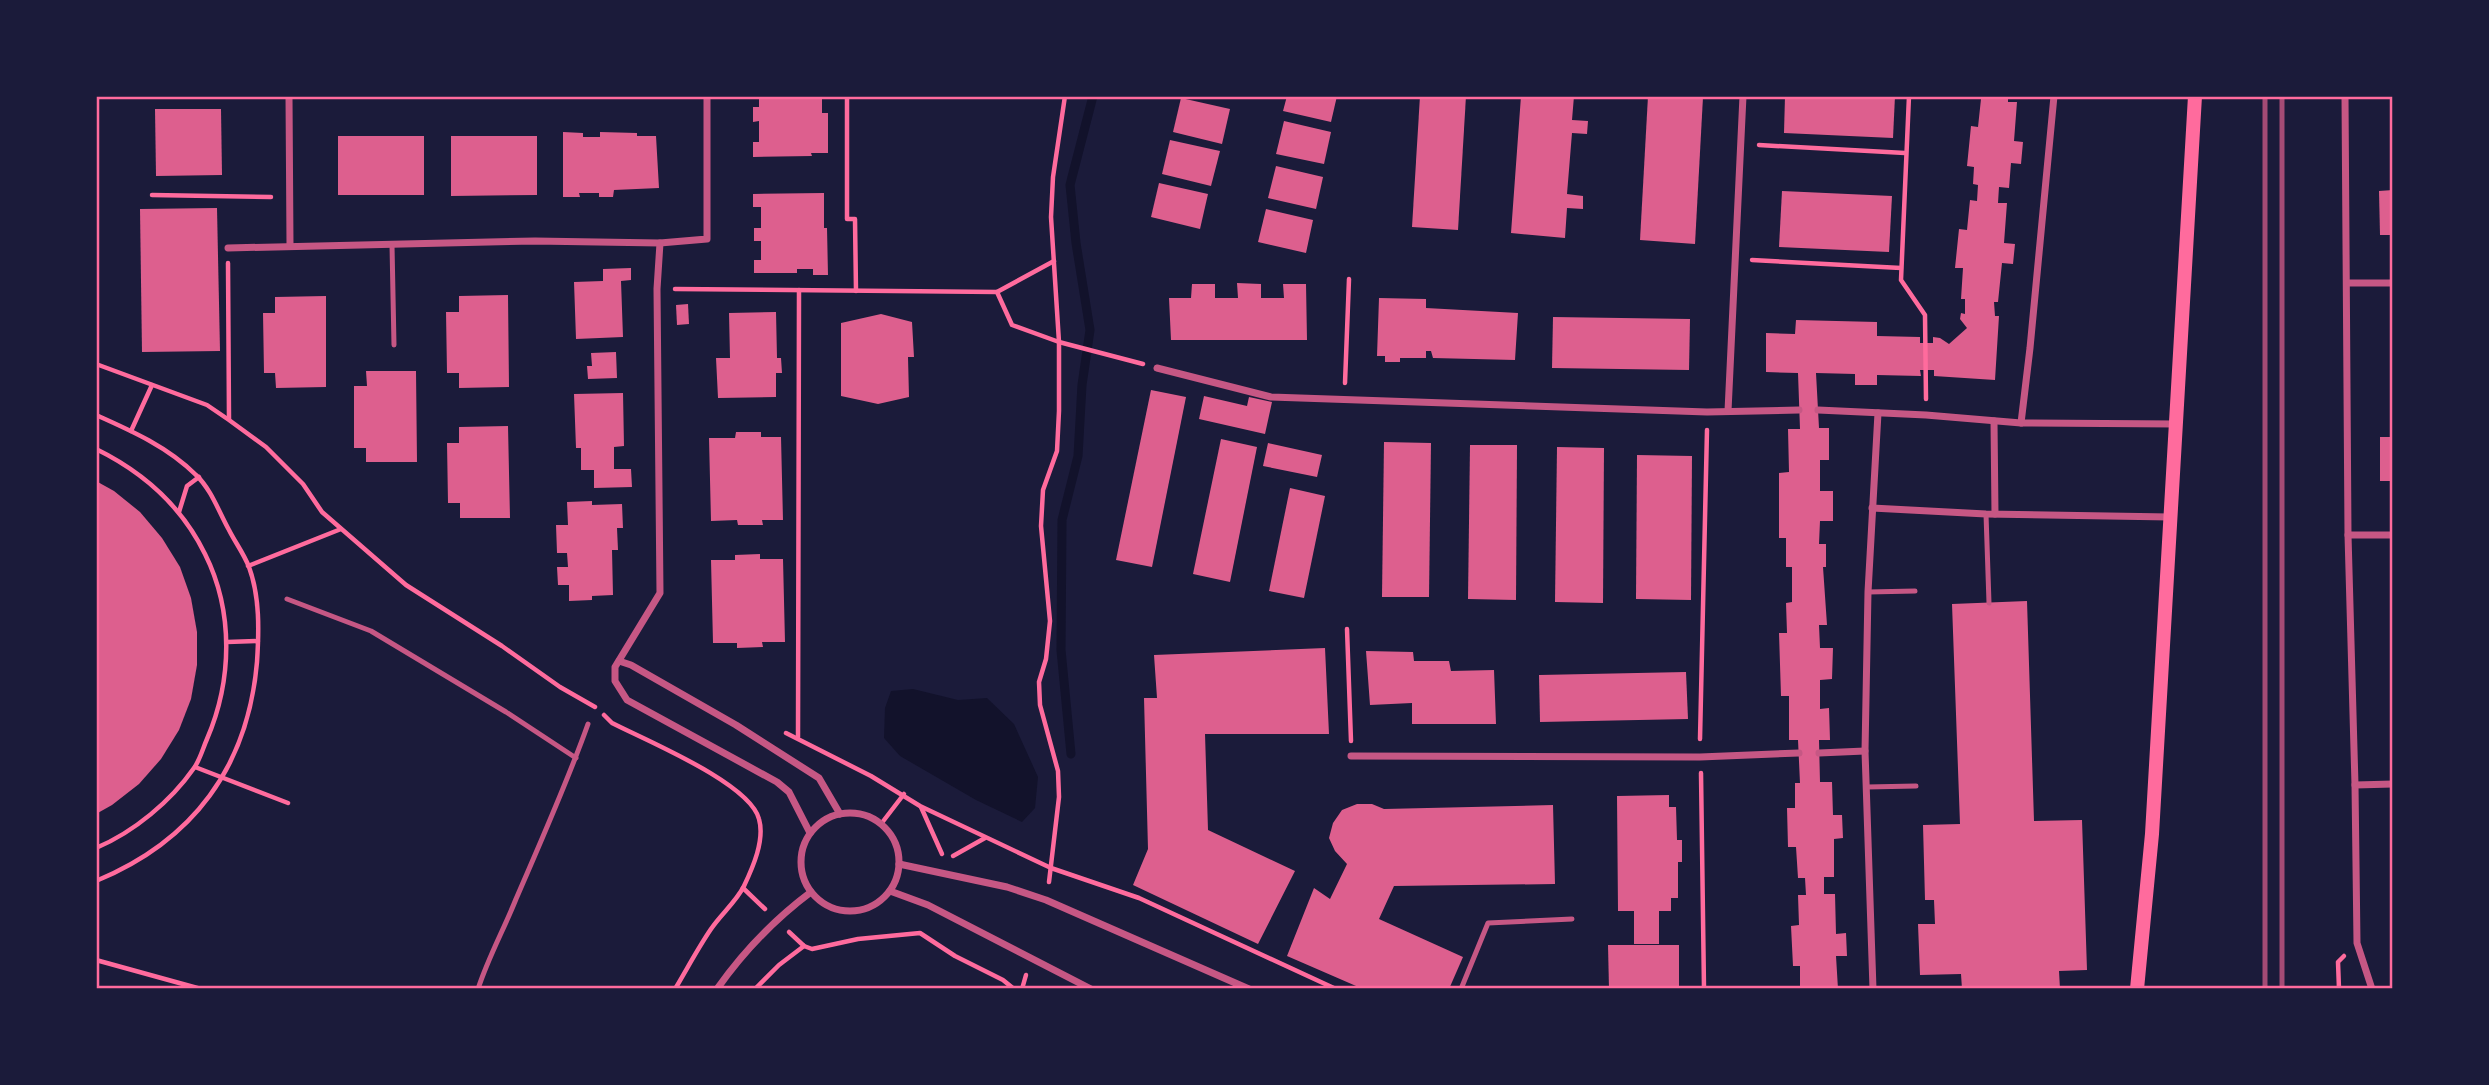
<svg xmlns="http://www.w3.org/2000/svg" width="2489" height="1085" font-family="'Public Sans',sans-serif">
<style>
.water{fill:#12122b}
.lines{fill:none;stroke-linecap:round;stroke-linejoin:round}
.stream{stroke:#12122b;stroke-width:9}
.building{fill:#dd5f8e}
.path{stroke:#ff6b9d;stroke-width:4.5}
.service{stroke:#c65784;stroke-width:5}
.minor{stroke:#c65784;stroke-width:7}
.secondary{stroke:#ff6b9d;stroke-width:14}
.rail{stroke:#a44b75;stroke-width:5}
.neatline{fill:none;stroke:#ff6b9d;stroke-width:2.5}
</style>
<rect width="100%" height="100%" fill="#1b1b3a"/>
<!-- water -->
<polygon class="water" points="913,689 958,700 987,698 1014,724 1038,777 1035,808 1022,822 976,800 900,756 884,738 885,708 891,691"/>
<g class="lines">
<!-- stream -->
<polyline class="stream" points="1071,754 1061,650 1062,520 1078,456 1082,385 1090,330 1076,243 1070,185 1093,96"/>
</g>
<!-- building -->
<g class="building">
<polygon points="759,96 822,96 822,113 828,113 828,153 811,153 812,156 753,157 753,142 759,142 759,121 753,122 753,107 759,107"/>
<polygon points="1287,96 1337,96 1331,122 1283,111"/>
<polygon points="1420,96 1466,96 1458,230 1412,227"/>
<polygon points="1521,96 1574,96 1572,120 1588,121 1587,134 1572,133 1567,194 1583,196 1583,209 1567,208 1565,238 1511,233"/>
<polygon points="1648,96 1703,97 1695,244 1640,240"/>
<polygon points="1785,96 1895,96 1893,138 1784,133"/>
<polygon points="1989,96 2008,96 2008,102 2017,102 2014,141 2023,142 2021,164 2011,163 2009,188 1999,187 1998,203 2007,203 2004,243 2015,244 2013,264 2002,263 1998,302 1994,302 1995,316 1999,316 1995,380 1934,376 1934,370 1920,370 1921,376 1877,375 1877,385 1855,385 1855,374 1816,373 1819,428 1829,428 1829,460 1820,460 1820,491 1833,491 1833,521 1820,521 1819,544 1826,544 1826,567 1823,567 1827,625 1819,625 1820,648 1833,648 1832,679 1820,680 1820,709 1829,708 1830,740 1819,740 1820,782 1832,782 1833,815 1842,815 1843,838 1834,839 1834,877 1824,877 1824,894 1835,894 1836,934 1846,933 1847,956 1836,956 1838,989 1800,989 1800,966 1793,966 1791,926 1799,925 1798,895 1806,895 1805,878 1798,878 1796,847 1788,847 1787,808 1795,808 1795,783 1800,783 1798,740 1789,740 1789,696 1781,696 1779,633 1787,633 1786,603 1792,602 1792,567 1786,567 1786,538 1779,538 1779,473 1789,472 1788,429 1800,429 1798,373 1766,372 1766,333 1795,334 1796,320 1877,322 1877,336 1920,337 1920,343 1933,343 1933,337 1940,338 1949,344 1967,328 1960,319 1961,313 1965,314 1965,299 1961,299 1963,268 1955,268 1959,229 1967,230 1970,200 1977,201 1978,185 1973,184 1974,167 1967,166 1971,126 1978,127 1981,99 1988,99"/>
<polygon points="1181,98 1230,109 1222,144 1173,132"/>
<polygon points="155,109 221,109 222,175 156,176"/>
<polygon points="1284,121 1331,132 1324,164 1276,154"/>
<polygon points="563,132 583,133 583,137 600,137 600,132 637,133 637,136 656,136 659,188 614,190 613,197 599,197 599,193 579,193 580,197 563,197"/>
<rect x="338" y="136" width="86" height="59"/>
<polygon points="451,136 537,136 537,195 451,196"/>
<polygon points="1170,140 1220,151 1211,186 1162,174"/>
<polygon points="1276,166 1323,177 1316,209 1268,198"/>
<polygon points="1159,183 1208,194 1200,229 1151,217"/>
<polygon points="2393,190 2393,235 2380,235 2379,191"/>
<polygon points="1782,191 1892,196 1889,252 1779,247"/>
<polygon points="824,193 824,228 827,228 828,275 813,275 813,269 797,269 797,273 754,273 754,260 761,260 761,241 754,241 754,228 761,228 761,207 753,207 753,194"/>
<polygon points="217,208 220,351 142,352 140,209"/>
<polygon points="1266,209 1313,220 1306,253 1258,242"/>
<polygon points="631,268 631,280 621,281 623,337 576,339 574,282 603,281 603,269"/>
<polygon points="1237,283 1261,284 1261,298 1284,298 1283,284 1306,284 1307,340 1171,340 1169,298 1191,298 1192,284 1215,284 1215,298 1238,298"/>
<polygon points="508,295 509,387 459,388 459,373 447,373 446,312 459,312 459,296"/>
<polygon points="326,296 326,387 276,388 275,373 264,373 263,313 275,313 275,297"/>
<polygon points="1379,298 1426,299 1426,308 1518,313 1515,360 1433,358 1431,351 1426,351 1426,358 1400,358 1400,362 1385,362 1385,356 1377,356"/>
<polygon points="688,304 689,324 677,325 676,305"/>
<polygon points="776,312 777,358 781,358 782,373 776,373 776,397 718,398 716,358 730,358 729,313"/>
<polygon points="881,314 912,322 914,357 908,357 909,397 878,404 841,396 841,323"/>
<polygon points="1553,317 1690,319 1689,370 1552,368"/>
<polygon points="616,352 617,378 588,379 587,366 592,366 591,353"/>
<polygon points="366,371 416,371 417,462 366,462 366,448 354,448 354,386 367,386"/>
<polygon points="1151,390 1186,397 1152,567 1116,560"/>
<polygon points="623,393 624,446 614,447 614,469 631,469 632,487 594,488 594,470 581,470 581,448 576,448 574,394"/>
<polygon points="1204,396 1247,406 1249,397 1272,402 1265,434 1199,419"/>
<polygon points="508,426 510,518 460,518 460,503 448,503 447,443 459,443 459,427"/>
<polygon points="736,432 761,432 761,437 781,437 783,520 762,520 763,525 738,525 737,520 711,521 709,438 735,438"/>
<rect x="2380" y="437" width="13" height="44"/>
<polygon points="1221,439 1257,447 1230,582 1193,574"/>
<polygon points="1384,442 1431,443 1429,597 1382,597"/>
<polygon points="1268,443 1322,455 1317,477 1263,466"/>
<polygon points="1470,445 1517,445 1516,600 1468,599"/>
<polygon points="1557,447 1604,448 1603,603 1555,602"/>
<polygon points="1637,455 1692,456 1691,600 1636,599"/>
<polygon points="96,481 114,491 140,512 162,538 180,567 191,598 197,632 197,665 191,699 179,730 161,759 139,784 112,805 96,814"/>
<polygon points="1290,488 1325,496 1304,598 1269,591"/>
<polygon points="592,501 592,505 622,504 623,528 617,528 618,550 612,550 613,595 592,596 592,600 569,601 569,585 558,585 557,567 568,567 567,553 557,553 556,525 568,525 567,502"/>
<polygon points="760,554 760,559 783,559 785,642 762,642 763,647 737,648 737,643 713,643 711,560 735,560 735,555"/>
<polygon points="2027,601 2034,821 2082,820 2087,970 2059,971 2060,989 1962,989 1961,974 1920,975 1918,924 1935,924 1934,900 1925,900 1923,825 1960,824 1952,604"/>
<polygon points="1325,648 1329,734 1205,734 1208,830 1295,871 1258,944 1133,885 1148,849 1144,698 1157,698 1154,655"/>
<polygon points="1366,651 1413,652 1414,661 1449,661 1451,671 1494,670 1496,724 1412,724 1412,703 1370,705"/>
<polygon points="1686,672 1688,719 1540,722 1539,675"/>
<polygon points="1669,795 1669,807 1676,807 1677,840 1682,840 1682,862 1678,862 1678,898 1671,898 1671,911 1659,911 1659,944 1634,944 1634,911 1618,911 1617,796"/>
<polygon points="1357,804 1372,804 1384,809 1553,805 1555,884 1394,886 1379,919 1463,957 1449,989 1363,989 1287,956 1314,888 1330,899 1347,864 1335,851 1329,838 1333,823 1342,810"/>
<polygon points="1608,945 1679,945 1679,989 1609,989"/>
</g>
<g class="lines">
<!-- path -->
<g class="path">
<polyline points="847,96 847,219 855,219 856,291"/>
<polyline points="1909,96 1901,280 1925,315 1926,399"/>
<polyline points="1759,145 1905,153"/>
<polyline points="152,195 271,197"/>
<polyline points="1752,260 1901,268"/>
<polyline points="228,263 229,419"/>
<polyline points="675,289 997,292 1012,325 1059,342 1143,364"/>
<polyline points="997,292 1054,261"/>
<polyline points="96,364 207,405 229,420 266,447 303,484 322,512 406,585 502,646 560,687 595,707"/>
<polyline points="1345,383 1349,279"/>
<path d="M 96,415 C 132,431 168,447 196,475 C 211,489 219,512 229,530 C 235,542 244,554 249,567 C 260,597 259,631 257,662 C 248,767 193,841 96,881"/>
<polyline points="131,431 152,385"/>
<path d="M 96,449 C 143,472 182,507 205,554 C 234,612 232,681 207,739 C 203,748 200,760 194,768 C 171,801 134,832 96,848"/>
<polyline points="179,512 187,486 199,477"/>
<polyline points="248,566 341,529"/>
<polyline points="1347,629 1351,741"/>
<polyline points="227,642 258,641"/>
<path d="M 604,715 L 612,723 C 645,740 750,783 759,819 C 765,840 753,867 744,886 C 736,902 721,914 711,929 C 698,948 687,969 675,989"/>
<polyline points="786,733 871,776 920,806 1051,868 1139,898 1336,989"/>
<polyline points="798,737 799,290"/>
<polyline points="1700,739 1707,430"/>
<polyline points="195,767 288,803"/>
<polyline points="1701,773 1704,989"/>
<polyline points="921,807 942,854"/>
<polyline points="881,824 904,794"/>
<polyline points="953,856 985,838"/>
<polyline points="1049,882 1059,797 1058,771 1040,705 1039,682 1046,659 1050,621 1041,526 1043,490 1057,451 1059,411 1059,342 1051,217 1053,177 1065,96"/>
<polyline points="743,888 765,909"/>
<polyline points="789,932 804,946 812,949 858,939 920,933 955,956 1003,980 1014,989"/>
<polyline points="96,960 201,989"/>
<polyline points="755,989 779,965 804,946"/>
<polyline points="1022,989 1026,975"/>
<polyline points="2339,989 2338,962 2344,956"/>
</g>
<!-- service -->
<g class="service">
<polyline points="392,245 394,345"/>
<polyline points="1986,514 1989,603"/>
<polyline points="1868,592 1915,591"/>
<polyline points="287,599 371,631 506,712 576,758"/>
<polyline points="1867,787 1916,786"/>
<path d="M 478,989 C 488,958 504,929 516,899 C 541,841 567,783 588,724"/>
<polyline points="1461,989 1488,923 1572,919"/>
</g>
<!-- minor -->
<g class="minor">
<polyline points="289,96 290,245"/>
<polyline points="707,96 707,239 660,243 657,289 660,593 615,667 615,681 627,700 777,782 789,792 810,833"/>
<polyline points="2345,96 2348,535 2355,785 2357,943 2372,989"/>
<polyline points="228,248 535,241 660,243"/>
<polyline points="2347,283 2393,283"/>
<polyline points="1157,368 1271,397 1707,412 1799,410"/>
<polyline points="1818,410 1926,415 2021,423 2176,424"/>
<polyline points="1728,411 1743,96"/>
<polyline points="1994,421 1995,514"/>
<polyline points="2021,423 2030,348 2054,96"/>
<polyline points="1872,508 1986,514 2170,517"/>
<polyline points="2348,535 2393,535"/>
<polyline points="619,661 631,665 736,725 819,778 840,814"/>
<polyline points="1819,753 1865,751"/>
<polyline points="1351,756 1700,757 1799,753"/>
<polyline points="2355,785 2393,784"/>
<circle cx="850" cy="862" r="49"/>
<polyline points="899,864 1007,887 1046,900 1249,989"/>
<polyline points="890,891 928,905 1091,989"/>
<path d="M 717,989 C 743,952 775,919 811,892"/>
<polyline points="1873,989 1865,751 1868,592 1878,413"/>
</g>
<!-- secondary -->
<polyline class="secondary" points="2137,989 2152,834 2195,96"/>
<!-- rail -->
<g class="rail">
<polyline points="2265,96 2265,989"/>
<polyline points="2282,96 2282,989"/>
</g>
</g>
<!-- border -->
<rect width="2489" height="1085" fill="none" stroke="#1b1b3a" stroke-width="196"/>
<rect x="98" y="98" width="2293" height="889" class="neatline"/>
</svg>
